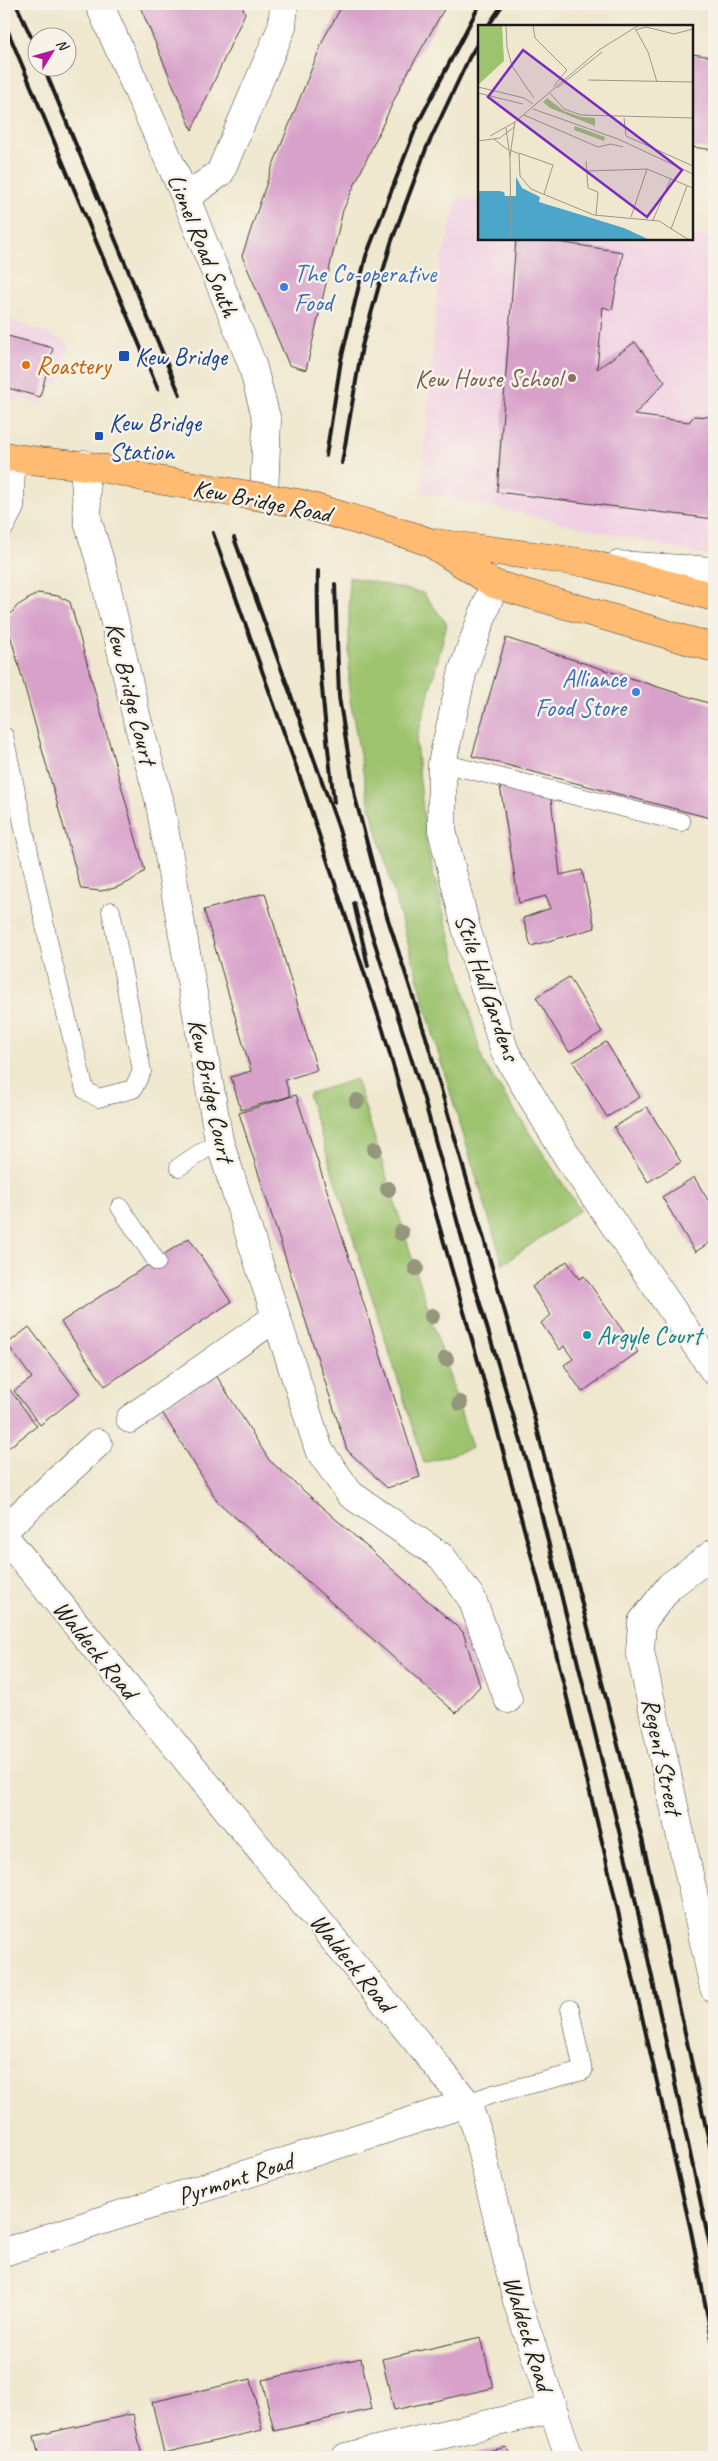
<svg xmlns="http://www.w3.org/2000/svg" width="718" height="2461" font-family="Caveat,sans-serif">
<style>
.built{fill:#f1d0e3}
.green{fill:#9dc36e;stroke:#5c7045}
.building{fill:#d8a1ca}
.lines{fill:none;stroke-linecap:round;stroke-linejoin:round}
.lane-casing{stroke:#3c3a37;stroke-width:19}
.street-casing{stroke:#3c3a37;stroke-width:29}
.highway-casing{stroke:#3c3a37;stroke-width:29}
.lane{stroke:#fff;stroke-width:18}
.street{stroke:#fff;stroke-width:28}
.highway{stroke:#ffbb71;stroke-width:28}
.rail{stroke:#1c1c1c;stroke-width:4}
.highway-bridge-casing{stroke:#3c3a37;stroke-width:29;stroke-linecap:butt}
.highway-bridge{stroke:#ffbb71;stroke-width:28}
.tree{fill:#94977c}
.shop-dot{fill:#3f7fe0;stroke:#f7f3e8;stroke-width:2}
.transit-dot{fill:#1a4fb4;stroke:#f7f3e8;stroke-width:2}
.food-dot{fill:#e8710a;stroke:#f7f3e8;stroke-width:2}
.education-dot{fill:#8d6e63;stroke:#f7f3e8;stroke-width:2}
.culture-dot{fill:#0f9aa8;stroke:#f7f3e8;stroke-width:2}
.labels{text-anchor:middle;stroke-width:5;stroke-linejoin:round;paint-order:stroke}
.street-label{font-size:25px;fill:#1c1c1c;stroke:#f7f3e8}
.shop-label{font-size:25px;fill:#366cbe;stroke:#f7f3e8;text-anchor:start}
.transit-label{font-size:25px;fill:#164399;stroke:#f7f3e8;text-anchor:start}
.food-label{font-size:25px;fill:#c56008;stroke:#f7f3e8;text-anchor:start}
.education-label{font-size:25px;fill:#785e54;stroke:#f7f3e8;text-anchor:end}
.culture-label{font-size:25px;fill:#0d838f;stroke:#f7f3e8;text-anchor:start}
.inset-road{fill:none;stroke:#9b9687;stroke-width:1}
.view{fill:#7b2cbf;fill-opacity:0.15;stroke:#7b2cbf;stroke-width:2.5}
.inset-edge{fill:none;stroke:#1c1c1c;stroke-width:2.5}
</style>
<rect width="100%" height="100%" fill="#f7f3e8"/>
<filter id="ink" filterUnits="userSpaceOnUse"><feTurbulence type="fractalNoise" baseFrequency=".02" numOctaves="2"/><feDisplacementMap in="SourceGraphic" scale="10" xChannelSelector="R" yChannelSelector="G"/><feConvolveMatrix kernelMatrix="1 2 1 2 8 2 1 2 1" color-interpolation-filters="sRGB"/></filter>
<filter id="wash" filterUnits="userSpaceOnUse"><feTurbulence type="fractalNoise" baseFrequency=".0096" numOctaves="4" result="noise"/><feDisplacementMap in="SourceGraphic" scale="20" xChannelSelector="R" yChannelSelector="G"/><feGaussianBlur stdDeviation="1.12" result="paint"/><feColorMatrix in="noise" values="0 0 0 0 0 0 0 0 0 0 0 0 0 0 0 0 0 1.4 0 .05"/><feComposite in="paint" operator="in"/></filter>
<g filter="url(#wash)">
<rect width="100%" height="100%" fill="#efe7ce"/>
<!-- built -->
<g class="built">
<polygon points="458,198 479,201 479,239 692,239 692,235 714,239 714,557 421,491 440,264"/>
<polygon points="4,317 69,343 59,386 47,384 41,405 4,396"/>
</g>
<!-- green -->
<g class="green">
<polygon points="349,577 423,593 447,624 416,743 427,849 483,1062 580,1210 503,1264 438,1052 368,799 349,694"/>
<polygon points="356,1079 472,1448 424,1463 308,1094"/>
</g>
<g id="blocks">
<!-- building -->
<g class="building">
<polygon points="139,4 241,4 245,13 192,130"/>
<polygon points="343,4 447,4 402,83 343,210 306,370 289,365 242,256 271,170 324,38"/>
<polygon points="692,54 714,57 714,150 692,147"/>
<polygon points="516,239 538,239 623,252 612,310 603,307 597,369 635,342 665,382 634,415 689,422 694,416 714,417 714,519 497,492"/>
<polygon points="4,335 53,348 40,397 4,387"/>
<polygon points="38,593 58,596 70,602 145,871 129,882 115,888 101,891 81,889 6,620 17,606"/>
<polygon points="506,638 714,705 714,819 472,756"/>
<polygon points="500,786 551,798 560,875 582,870 595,928 531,946 523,918 551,908 546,896 519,903"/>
<polygon points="265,893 317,1070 285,1080 290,1096 241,1110 231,1077 251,1071 204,910"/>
<polygon points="569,977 602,1032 569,1052 536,997"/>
<polygon points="606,1042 640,1097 607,1117 573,1062"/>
<polygon points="296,1095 420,1477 387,1488 347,1450 239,1113"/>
<polygon points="647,1107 681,1162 648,1182 614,1127"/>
<polygon points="694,1177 714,1210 714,1240 695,1252 662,1197"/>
<polygon points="189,1238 231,1302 105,1386 61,1322"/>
<polygon points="567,1261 579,1279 584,1276 638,1352 582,1392 564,1365 573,1359 564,1346 560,1350 541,1323 551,1315 532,1287"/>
<polygon points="29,1327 80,1394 40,1425 14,1391 32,1378 7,1344"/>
<polygon points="216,1375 269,1460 463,1632 480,1686 456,1713 218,1502 160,1409"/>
<polygon points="4,1382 37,1426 4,1451"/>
<polygon points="481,2337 493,2388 394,2410 382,2359"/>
<polygon points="361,2358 372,2409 274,2431 262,2380"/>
<polygon points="251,2379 262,2430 164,2453 152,2402"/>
<polygon points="133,2414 142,2457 39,2457 34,2436"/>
<polygon points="507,2447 510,2457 465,2457 465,2456"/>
</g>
</g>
</g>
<g filter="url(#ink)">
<use href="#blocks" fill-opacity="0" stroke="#3c3a37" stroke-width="1"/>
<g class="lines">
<defs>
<g id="lane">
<polyline points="4,529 15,508 16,458"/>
<polyline points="4,736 52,958 85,1090 98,1098 133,1089 142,1071 111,911"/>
<polyline points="442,763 681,822"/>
<polyline points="179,1167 219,1140"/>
<polyline points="120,1207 157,1262"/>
<polyline points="467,2103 493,2094 583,2071 570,2009"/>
</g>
<g id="street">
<polyline points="99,4 185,196 252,364 267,421 264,497"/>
<polyline points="185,196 195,191 220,173 282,27 284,4"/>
<polyline points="84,464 88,522 103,571 137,719 159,799 219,1140 319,1450 350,1494 442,1557 472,1599 508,1699"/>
<polyline points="618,565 714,571"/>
<polyline points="494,584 463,670 442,763 442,830 466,928 505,1052 567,1156 714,1371"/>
<polyline points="130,1419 275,1318"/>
<polyline points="4,1530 98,1443"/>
<polyline points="4,1536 467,2103 476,2128 517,2301 569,2457"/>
<polyline points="714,1553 670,1586 642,1622 640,1651 714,1988"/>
<polyline points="4,2252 467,2103"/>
<polyline points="346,2457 553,2409"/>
</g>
<g id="highway">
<path d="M 4,456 C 53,465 97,463 146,478"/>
<polyline points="412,536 429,542 494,584 714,648"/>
<polyline points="436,543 587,563 714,597"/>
</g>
</defs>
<!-- lane casing -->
<use href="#lane" class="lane-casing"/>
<!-- street casing -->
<use href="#street" class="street-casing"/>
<!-- highway casing -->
<use href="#highway" class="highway-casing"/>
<!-- lane -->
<use href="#lane" class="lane"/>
<!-- street -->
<use href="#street" class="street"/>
<!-- highway -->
<use href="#highway" class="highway"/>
<!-- rail -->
<g class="rail">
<polyline points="16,4 38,52"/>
<polyline points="4,22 158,389"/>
<polyline points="488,26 503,4"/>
<polyline points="44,68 180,395"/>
<polyline points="326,456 341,360 366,256 417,125 480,4"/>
<polyline points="342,463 362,346 391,243 426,149 469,58 479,41"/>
<polyline points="213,533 303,786 383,1030 487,1392 542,1595 604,1850 691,2231 714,2349"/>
<polyline points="234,538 336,820 424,1099 476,1290 536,1492 631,1880 714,2264"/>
<path d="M 318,571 C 316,650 325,723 334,802"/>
<polyline points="335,584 339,697 355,797 383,904 426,1037 527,1389 643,1843 714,2164"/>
<polyline points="354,903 368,966"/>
</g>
<defs>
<polyline id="highway-bridge" points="146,478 298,503 412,536"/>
</defs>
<!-- highway-bridge casing -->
<use href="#highway-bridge" class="highway-bridge-casing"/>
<!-- highway-bridge -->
<use href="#highway-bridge" class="highway-bridge"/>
</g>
<!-- trees -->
<g class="tree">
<circle cx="357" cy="1101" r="8"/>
<circle cx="375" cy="1149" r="8"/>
<circle cx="388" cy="1189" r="8"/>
<circle cx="401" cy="1233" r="8"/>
<circle cx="416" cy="1268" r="8"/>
<circle cx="432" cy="1316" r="8"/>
<circle cx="446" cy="1359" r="8"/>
<circle cx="460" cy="1403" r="8"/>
</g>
</g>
<!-- markers -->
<g class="shop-dot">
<circle cx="284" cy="287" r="5"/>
<circle cx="636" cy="692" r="5"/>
</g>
<g class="transit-dot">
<rect x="118" y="350" width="12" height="12" rx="2.5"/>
<rect x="94" y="431" width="10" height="10" rx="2.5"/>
</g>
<circle class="food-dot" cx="26" cy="365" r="5"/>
<circle class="education-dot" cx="572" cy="378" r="5"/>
<circle class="culture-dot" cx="587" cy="1335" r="5"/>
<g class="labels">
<!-- street labels -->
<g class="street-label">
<text transform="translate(204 245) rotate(68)" y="9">Lionel Road South</text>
<text transform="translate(262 500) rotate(11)" y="9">Kew Bridge Road</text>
<text transform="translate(132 693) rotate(76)" y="9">Kew Bridge Court</text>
<text transform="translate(488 987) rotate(71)" y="9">Stile Hall Gardens</text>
<text transform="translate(212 1090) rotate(78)" y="9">Kew Bridge Court</text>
<text transform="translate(96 1649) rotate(51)" y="9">Waldeck Road</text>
<text transform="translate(663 1756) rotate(78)" y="9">Regent Street</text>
<text transform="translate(353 1962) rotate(51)" y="9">Waldeck Road</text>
<text transform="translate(235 2178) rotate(-18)" y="9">Pyrmont Road</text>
<text transform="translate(529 2333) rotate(73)" y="9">Waldeck Road</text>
</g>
<!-- shop labels -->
<g class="shop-label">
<text x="294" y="282">The Co-operative<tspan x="294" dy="29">Food</tspan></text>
<text x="626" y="687" text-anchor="end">Alliance<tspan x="626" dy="29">Food Store</tspan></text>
</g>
<!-- transit labels -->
<g class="transit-label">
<text x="135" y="365">Kew Bridge</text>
<text x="109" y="431">Kew Bridge<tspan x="109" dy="29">Station</tspan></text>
</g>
<!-- food labels -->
<g class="food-label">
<text x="36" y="374">Roastery</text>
</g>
<!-- education labels -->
<g class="education-label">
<text x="562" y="387">Kew House School</text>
</g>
<!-- culture labels -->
<g class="culture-label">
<text x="597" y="1344">Argyle Court</text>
</g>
</g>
<!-- overview -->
<g transform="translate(478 25)">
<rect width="215" height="215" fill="#efe7ce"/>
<path d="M 0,0 L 24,0 L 26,36 L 0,60 ZM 69,73 L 86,86 L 103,92 L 117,93 L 117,101 L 72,83 L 65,77 ZM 97,101 L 127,112 L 126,116 L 96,105 Z" fill="#9dc36e"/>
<path d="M 38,152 L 44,163 L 62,172 L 61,177 L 146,203 L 172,215 L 0,215 L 0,166 L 21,166 L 26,167 L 27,171 L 38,171 Z" fill="#4ba6c9"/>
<path class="inset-road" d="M 28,0 L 29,22 L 34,41 L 56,73M 55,0 L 57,13 L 89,45 L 76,61M 157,5 L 168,2 L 196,9 L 215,4M 158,5 L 170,27 L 179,57M 110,55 L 215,57M 0,62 L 46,73 L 55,79M 79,63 L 124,27M 0,68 L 45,79M 72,68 L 86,84 L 103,90 L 215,93M 55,84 L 140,114 L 215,149M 46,90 L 120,122 L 133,119 L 145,122M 146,93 L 148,111 L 215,141M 28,103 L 32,133 L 33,215M 12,111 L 37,97 L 121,25 L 161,0M 16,114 L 30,125M 0,116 L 22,113 L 36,102M 32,125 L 41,129 L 42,151 L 53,164 L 116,190 L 181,196 L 211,215M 41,128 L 75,140 L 66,169M 32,131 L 37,97M 108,136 L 110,163 L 120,167 L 118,190M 109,146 L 169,144 L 215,163M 153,192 L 169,144M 175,195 L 193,153M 193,204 L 209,161"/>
<path class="view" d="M 45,25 L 204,145 L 169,192 L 10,72 Z"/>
<rect width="215" height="215" class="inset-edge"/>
</g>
<!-- margin -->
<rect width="718" height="2461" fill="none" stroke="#f7f3e8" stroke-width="20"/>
<!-- north arrow -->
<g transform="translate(52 52) rotate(53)"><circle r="24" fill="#f7f3e8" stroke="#9f9d96"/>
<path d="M0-4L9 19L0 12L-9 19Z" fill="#b5179e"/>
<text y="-8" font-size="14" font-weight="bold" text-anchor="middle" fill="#1c1c1c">N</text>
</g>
</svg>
